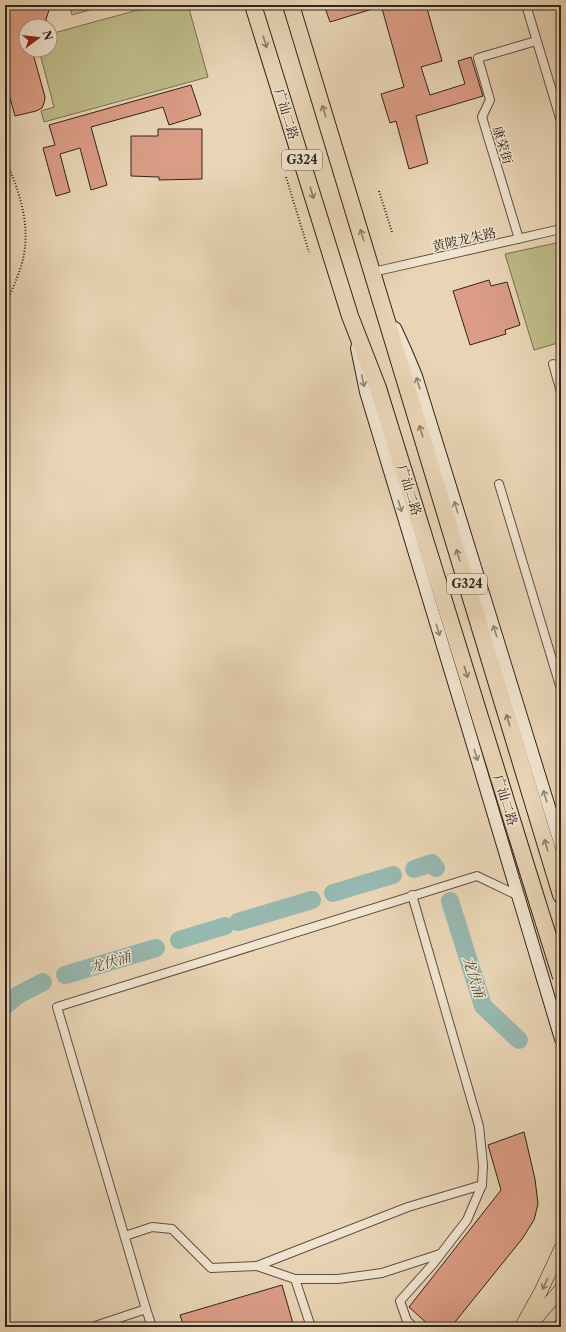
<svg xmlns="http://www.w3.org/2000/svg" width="566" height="1332" font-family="'Libre Caslon Text','Noto Serif SC',serif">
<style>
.green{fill:#bebb89;stroke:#787052}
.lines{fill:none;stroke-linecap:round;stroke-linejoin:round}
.river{stroke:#97b8af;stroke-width:18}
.building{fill:#db9d86;stroke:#32241a}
.street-casing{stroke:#605041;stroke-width:10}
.secondary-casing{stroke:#32241a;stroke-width:14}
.primary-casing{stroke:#32241a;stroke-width:14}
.highway-casing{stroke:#32241a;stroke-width:18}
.path{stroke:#32241a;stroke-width:2;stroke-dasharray:1 2;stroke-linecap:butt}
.street{stroke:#f1e4d0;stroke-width:8}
.secondary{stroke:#f1e4d0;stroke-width:12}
.primary{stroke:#e9d5b6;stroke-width:13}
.highway{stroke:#e9d5b6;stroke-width:16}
.highway-bridge-casing{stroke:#32241a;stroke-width:18;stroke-linecap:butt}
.highway-bridge{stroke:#e9d5b6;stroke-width:16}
.oneway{stroke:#8e7c68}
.oneway2{stroke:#928475}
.labels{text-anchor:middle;stroke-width:3;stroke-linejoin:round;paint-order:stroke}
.shield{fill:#f1e4d0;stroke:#6b5e51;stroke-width:1}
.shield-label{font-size:12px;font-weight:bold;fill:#32241a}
.street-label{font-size:13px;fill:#32241a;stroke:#f1e4d0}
.water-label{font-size:14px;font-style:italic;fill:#4b493f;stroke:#f1e4d0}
</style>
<rect width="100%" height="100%" fill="#e9d5b6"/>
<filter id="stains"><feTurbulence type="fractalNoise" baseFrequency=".005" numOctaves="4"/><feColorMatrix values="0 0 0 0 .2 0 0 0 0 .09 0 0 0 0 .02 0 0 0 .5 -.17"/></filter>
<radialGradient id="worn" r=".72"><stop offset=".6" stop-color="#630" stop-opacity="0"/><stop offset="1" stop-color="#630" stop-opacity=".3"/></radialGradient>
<!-- green -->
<g class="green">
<polygon points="69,5 107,5 72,15"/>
<polygon points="156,5 188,5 208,77 44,122 41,111 54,107 39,50 50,50 50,34"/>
<polygon points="561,242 561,342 534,350 505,254"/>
</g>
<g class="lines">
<!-- river -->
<g class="river">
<polyline points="414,869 432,863 436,868"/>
<polyline points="333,893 393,875"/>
<polyline points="450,901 483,1006 519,1040"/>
<polyline points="238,922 312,900"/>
<polyline points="179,940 225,926"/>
<polyline points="65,975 156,948"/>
<polyline points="5,1006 18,995 43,982"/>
</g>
</g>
<!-- building -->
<g class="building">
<polygon points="5,5 48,5 49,10 46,19 47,26 26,26 26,50 32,50 45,97 44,103 42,108 36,111 15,116 5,80"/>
<polygon points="324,5 378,5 379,7 330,22"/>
<polygon points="381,5 426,5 442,61 421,67 430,95 465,84 458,61 471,57 483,96 416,116 428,163 409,169 396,121 390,123 381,94 404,87"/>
<polygon points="191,85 201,115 169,125 163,107 91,127 107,185 91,190 80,148 60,154 70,192 56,196 43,148 55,145 49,125"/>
<polygon points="158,129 202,129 202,179 159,180 159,177 131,176 131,136 158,136"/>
<polygon points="489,280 491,286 507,282 520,325 505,330 506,334 470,345 453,291"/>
<polygon points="524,1132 535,1179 538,1204 534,1220 522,1239 451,1327 431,1327 409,1307 501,1190 488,1145"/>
<polygon points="282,1285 294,1327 184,1327 180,1315"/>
</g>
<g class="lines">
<defs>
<g id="street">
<polyline points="526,5 561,121"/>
<polyline points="519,239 482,117 490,100 478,58 536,41"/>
<polyline points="373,272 561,229"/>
<polyline points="553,364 561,392"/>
<polyline points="499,484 561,689"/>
<polyline points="412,895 479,1126 483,1165 482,1185 467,1220 433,1264 400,1301 407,1321 414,1327"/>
<polyline points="125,1236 152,1227 172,1229 211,1268 257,1266 408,1207 482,1185"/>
<polyline points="257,1266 295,1279 338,1279 382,1273 440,1254"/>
<polyline points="295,1279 311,1327"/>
<polyline points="146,1309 57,1007 477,876 519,896"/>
<polyline points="92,1327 146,1309 152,1327"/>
</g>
<g id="secondary">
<polyline points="395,328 406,352 416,376 561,846"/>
<polyline points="357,348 366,392 467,725 561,1039"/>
</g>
<g id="primary">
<polyline points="521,1327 540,1293 561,1248"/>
<polyline points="529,1327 561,1289"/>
<polyline points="559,1327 561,1325"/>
</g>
<g id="highway">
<polyline points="253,5 350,316 378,388 538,904"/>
<polyline points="291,5 561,895"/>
</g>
</defs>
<!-- street casing -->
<use href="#street" class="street-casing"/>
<!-- secondary casing -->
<use href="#secondary" class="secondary-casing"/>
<!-- primary casing -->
<use href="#primary" class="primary-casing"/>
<!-- highway casing -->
<use href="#highway" class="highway-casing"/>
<!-- path -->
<g class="path">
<path d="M 5,158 C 18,188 30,221 24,254 C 21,272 12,289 5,306"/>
<polyline points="286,177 309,252"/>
<polyline points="379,191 392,232"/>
</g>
<!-- street -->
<use href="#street" class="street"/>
<!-- secondary -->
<use href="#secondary" class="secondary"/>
<!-- primary -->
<use href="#primary" class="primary"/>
<!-- highway -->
<use href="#highway" class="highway"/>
<defs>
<polyline id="highway-bridge" points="538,904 561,977"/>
</defs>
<!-- highway-bridge casing -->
<use href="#highway-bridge" class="highway-bridge-casing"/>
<!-- highway-bridge -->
<use href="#highway-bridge" class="highway-bridge"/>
</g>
<!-- one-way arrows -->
<defs><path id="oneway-shaft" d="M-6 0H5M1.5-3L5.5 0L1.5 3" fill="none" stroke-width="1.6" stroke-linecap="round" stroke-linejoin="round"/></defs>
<g class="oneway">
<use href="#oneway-shaft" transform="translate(265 42) rotate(73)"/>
<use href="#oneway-shaft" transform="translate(324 111) rotate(-107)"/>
<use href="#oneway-shaft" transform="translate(312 193) rotate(73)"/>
<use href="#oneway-shaft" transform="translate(362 235) rotate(-107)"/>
<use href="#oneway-shaft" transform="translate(421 431) rotate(-107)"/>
<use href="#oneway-shaft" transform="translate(458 555) rotate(-107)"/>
<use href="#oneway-shaft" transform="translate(466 672) rotate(73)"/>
<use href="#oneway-shaft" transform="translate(508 720) rotate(-107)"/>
<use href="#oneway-shaft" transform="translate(546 845) rotate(-107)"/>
<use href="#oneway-shaft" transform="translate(545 1284) rotate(115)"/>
</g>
<g class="oneway2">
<use href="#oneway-shaft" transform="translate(363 381) rotate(78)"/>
<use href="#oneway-shaft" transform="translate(418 383) rotate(-107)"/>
<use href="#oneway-shaft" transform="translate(400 506) rotate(73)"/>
<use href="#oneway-shaft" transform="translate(456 507) rotate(-107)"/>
<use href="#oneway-shaft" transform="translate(438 630) rotate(73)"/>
<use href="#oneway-shaft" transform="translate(495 631) rotate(-107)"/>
<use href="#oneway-shaft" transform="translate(476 755) rotate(73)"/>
<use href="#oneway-shaft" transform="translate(545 796) rotate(-107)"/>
</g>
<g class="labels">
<!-- shield labels -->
<g class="shield">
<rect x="282" y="150" width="40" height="20" rx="3"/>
<rect x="447" y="574" width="40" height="20" rx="3"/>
</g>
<g class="shield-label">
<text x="302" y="164">G324</text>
<text x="467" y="588">G324</text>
</g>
<!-- street labels -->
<g class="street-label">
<text transform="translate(287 114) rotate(73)" y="5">广汕二路</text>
<text transform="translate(503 145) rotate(73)" y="5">康荣街</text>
<text transform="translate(464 239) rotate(-13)" y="5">黄陂龙朱路</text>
<text transform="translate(410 490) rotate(73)" y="5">广汕二路</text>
<text transform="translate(506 800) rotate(73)" y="5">广汕二路</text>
</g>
<!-- water labels -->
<g class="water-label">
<text transform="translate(110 962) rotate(-17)" y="5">龙伏涌</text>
<text transform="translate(474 977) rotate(73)" y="5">龙伏涌</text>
</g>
</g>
<!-- margin -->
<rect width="566" height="1332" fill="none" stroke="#e9d5b6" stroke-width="20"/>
<rect x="6" y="6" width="554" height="1320" fill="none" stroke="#32241a" stroke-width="2"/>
<rect x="10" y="10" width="546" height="1312" fill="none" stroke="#32241a"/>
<!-- north arrow -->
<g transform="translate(38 38) rotate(75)"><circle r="19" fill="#f1e4d0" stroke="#a59787"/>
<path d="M0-3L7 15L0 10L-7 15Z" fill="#8f2418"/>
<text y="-6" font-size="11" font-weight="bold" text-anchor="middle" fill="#32241a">N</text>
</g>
<rect width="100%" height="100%" filter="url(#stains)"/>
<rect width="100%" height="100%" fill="url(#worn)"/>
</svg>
